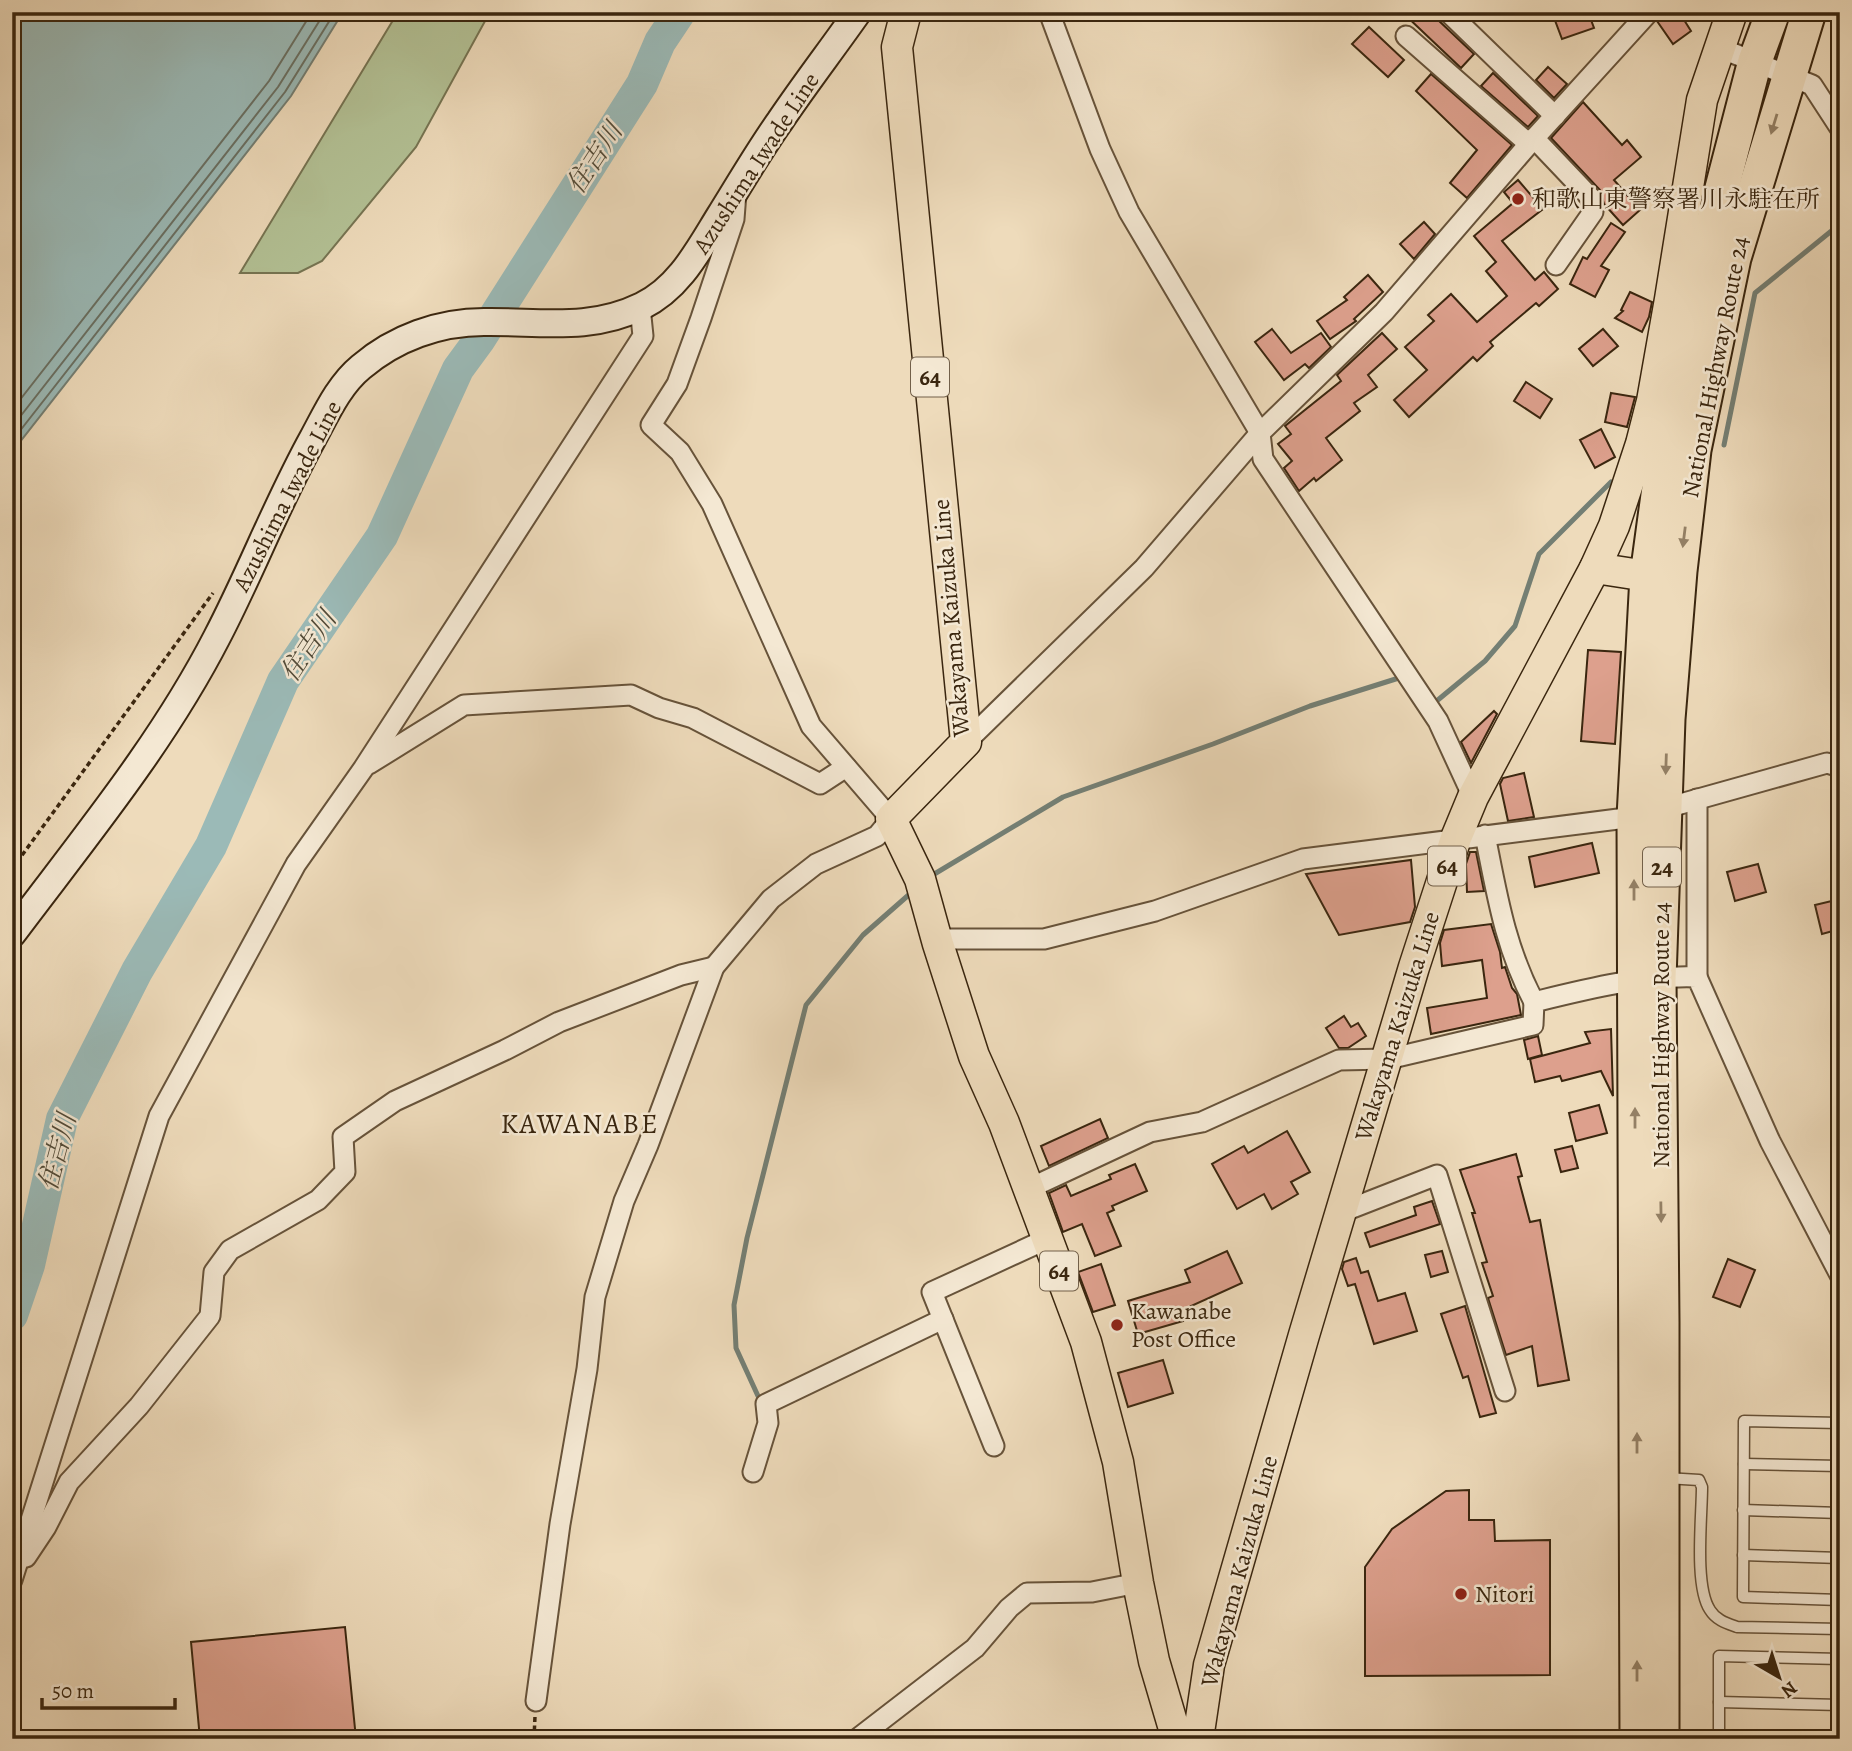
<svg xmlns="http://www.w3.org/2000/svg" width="1852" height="1751" font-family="Alegreya,'Noto Serif JP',serif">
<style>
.green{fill:#b3c195;stroke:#767452;stroke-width:2}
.water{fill:#9bbab7;stroke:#747f74;stroke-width:2}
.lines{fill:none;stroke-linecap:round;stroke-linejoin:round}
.shore{stroke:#6a7063;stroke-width:2}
.stream{stroke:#747f74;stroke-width:5}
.river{stroke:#9bbab7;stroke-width:32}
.building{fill:#dda08d;stroke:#3a260f;stroke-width:2}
.lane-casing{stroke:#67533a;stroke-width:13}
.street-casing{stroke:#67533a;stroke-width:23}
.secondary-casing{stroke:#3a260f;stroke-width:30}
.primary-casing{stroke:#3a260f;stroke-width:33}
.highway-casing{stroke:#3a260f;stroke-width:37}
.path{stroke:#3a260f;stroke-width:3.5;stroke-dasharray:5 3.5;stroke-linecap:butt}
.lane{stroke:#f4e8d3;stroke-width:10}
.street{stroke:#f4e8d3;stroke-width:19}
.secondary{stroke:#f4e8d3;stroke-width:26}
.primary{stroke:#eedbbb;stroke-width:30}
.highway{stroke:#eedbbb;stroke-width:33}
.oneway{fill:#948065}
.poi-dot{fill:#8f2418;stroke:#f4e8d3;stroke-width:2.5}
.labels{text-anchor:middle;stroke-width:5;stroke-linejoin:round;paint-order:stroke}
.shield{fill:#f4e8d3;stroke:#72604a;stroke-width:2}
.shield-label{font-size:23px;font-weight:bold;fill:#3a260f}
.street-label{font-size:24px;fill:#3a260f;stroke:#f4e8d3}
.poi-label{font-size:24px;fill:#3a260f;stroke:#f4e8d3;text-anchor:start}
.water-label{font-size:26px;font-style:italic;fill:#524b39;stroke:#f4e8d3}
.quarter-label{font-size:28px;letter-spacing:2px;fill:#3a260f;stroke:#f4e8d3}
</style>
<rect width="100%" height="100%" fill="#eedbbb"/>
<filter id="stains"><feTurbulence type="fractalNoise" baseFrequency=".00286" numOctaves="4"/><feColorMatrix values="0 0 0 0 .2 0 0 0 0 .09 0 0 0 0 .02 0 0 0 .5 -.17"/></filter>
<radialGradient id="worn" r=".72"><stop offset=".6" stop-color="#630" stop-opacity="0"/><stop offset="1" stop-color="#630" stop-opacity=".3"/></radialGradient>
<!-- green -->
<polygon class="green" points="398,12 490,12 416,147 322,261 298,273 240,273"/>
<!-- water -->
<polygon class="water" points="12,12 343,12 291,96 12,452"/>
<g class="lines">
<!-- shore -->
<g class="shore">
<polyline points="12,410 269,81 312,12"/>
<polyline points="12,427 278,87 325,12"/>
<polyline points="12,441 285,92 335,12"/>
</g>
<!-- stream -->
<g class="stream">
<polyline points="1724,445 1755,293 1840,224"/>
<polyline points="1433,704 1485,661 1515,626 1539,554 1611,482"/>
<polyline points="931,876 1063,797 1213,744 1310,706 1402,677"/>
<polyline points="758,1396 736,1348 734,1305 747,1238 806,1005 863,935 912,892"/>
</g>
<!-- river -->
<polyline class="river" points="12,1315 29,1265 62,1119 137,971 211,846 283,681 382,536 458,369 480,339 642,84 660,42 680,12"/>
</g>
<!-- building -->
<g class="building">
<polygon points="1402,12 1436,12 1439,21 1474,54 1461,68"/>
<polygon points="1561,12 1588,12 1594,28 1562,39 1553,15"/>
<polygon points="1663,12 1679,12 1691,31 1673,44 1657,21"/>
<polygon points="1369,27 1404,60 1388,77 1352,44"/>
<polygon points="1548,67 1567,84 1554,98 1536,80"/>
<polygon points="1493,73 1538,116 1528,127 1481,86"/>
<polygon points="1431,74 1512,145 1467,198 1450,183 1477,150 1416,91"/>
<polygon points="1583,102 1622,145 1627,140 1641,157 1614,180 1640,210 1623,225 1604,204 1600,190 1551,138"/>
<polygon points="1518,180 1543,209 1502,241 1535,280 1544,272 1558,289 1539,306 1536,303 1490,342 1493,346 1477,361 1473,357 1409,417 1394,400 1427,370 1405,347 1434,321 1428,315 1451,294 1477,322 1507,296 1486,271 1496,262 1474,236 1513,203 1504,192"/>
<polygon points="1424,222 1435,234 1414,259 1400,244"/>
<polygon points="1611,223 1625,232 1601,266 1609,270 1595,297 1570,284 1583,257 1587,259"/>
<polygon points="1368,275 1383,292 1354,319 1356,321 1330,339 1317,321 1347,300 1344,297"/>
<polygon points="1630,292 1652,302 1649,317 1642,332 1615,318 1623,311 1621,310"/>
<polygon points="1272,329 1291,353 1321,333 1331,347 1309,368 1305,364 1284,380 1255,342"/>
<polygon points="1603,329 1618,346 1593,366 1579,349"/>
<polygon points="1382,333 1397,349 1368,375 1377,387 1354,403 1360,411 1326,438 1342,460 1316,481 1314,478 1299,491 1284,468 1292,461 1278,444 1291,434 1285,426 1341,381 1337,375"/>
<polygon points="1526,382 1552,399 1540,418 1514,401"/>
<polygon points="1611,393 1635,397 1627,427 1605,422"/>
<polygon points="1601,429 1615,457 1595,468 1580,440"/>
<polygon points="1588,650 1621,652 1615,744 1581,741"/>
<polygon points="1494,711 1497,714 1471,763 1461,742"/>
<polygon points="1524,773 1534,817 1508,821 1500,784 1503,778"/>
<polygon points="1592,843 1599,873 1535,887 1529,857"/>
<polygon points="1470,852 1476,852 1484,891 1467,892 1466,864"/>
<polygon points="1411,860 1415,907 1410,922 1339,935 1306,874"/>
<polygon points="1758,864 1766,892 1735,901 1727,872"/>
<polygon points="1840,899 1840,929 1822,934 1815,905"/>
<polygon points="1491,924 1500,952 1502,968 1505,967 1512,988 1517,994 1521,1015 1431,1034 1427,1008 1487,998 1482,960 1442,966 1440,943 1444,930"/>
<polygon points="1344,1016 1351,1027 1358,1023 1366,1036 1348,1048 1339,1048 1326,1028"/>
<polygon points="1611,1029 1613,1096 1601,1071 1562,1081 1560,1076 1535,1082 1530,1059 1590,1043 1585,1032"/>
<polygon points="1538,1036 1542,1055 1528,1059 1524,1040"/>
<polygon points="1599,1105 1607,1133 1576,1141 1569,1113"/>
<polygon points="1100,1119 1108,1138 1049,1166 1041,1146"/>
<polygon points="1287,1131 1310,1172 1291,1182 1298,1194 1272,1209 1264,1194 1237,1209 1212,1164 1244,1146 1248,1153"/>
<polygon points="1572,1146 1578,1168 1561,1172 1555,1150"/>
<polygon points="1516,1154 1522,1176 1518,1177 1530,1222 1540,1220 1569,1380 1538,1386 1532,1346 1506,1355 1488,1298 1493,1296 1482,1263 1487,1262 1472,1213 1475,1213 1460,1170"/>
<polygon points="1135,1164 1147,1191 1112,1206 1114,1210 1107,1213 1121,1246 1095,1256 1082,1224 1063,1232 1049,1193 1066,1185 1071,1196 1111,1179 1109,1175"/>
<polygon points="1432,1201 1440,1224 1370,1247 1365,1233 1416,1215 1414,1207"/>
<polygon points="1227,1251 1242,1283 1180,1311 1183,1321 1138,1334 1128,1301 1190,1282 1185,1270"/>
<polygon points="1442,1251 1448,1272 1431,1277 1425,1255"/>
<polygon points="1356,1258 1361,1273 1368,1271 1378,1301 1405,1293 1417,1331 1374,1344 1355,1284 1348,1286 1342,1269 1344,1262"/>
<polygon points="1728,1259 1755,1270 1740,1307 1713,1297"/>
<polygon points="1101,1264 1115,1305 1093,1312 1078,1272"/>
<polygon points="1465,1306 1496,1413 1480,1417 1468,1376 1463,1378 1441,1314"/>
<polygon points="1163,1360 1173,1393 1128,1407 1118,1373"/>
<polygon points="1469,1490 1469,1520 1494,1520 1495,1541 1550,1540 1550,1675 1365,1676 1365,1567 1392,1529 1446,1491"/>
<polygon points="345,1627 356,1739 200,1739 191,1642"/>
</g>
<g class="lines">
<defs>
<g id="lane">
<polyline points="1840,1423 1744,1421 1743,1597 1840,1600"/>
<polyline points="1744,1464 1840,1466"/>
<path d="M 1666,1478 L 1699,1480 L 1702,1487 C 1702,1517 1694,1586 1710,1610 C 1716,1620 1726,1623 1737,1627 L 1840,1629"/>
<polyline points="1743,1510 1840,1513"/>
<polyline points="1743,1555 1840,1558"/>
<polyline points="1719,1702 1840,1705"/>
<polyline points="1719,1739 1719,1656 1840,1659"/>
</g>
<g id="street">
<polyline points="1049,12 1100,149 1129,212 1260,433 1263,459 1438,721 1473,797"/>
<polyline points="1448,12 1555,116"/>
<polyline points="1406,36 1529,144"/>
<polyline points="1720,48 1812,85 1840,128"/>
<polyline points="1534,138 1591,198 1593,212 1556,265"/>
<polyline points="966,742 1144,568 1260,433 1384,312 1529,144 1649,12"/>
<polyline points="369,764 464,705 631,695 659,708 693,718 820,784 846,767"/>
<path d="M 1485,835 C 1497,895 1505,947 1534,1002"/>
<polyline points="938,944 950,939 1044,939 1155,911 1303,859 1634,817 1827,763 1840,767"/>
<polyline points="1697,977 1697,799"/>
<path d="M 1028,1189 L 1150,1132 L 1202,1122 L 1339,1060 L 1388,1059 L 1533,1025 L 1534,1002 C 1587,989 1642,975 1697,977 L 1770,1141 L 1840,1275"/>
<polyline points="1342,1212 1437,1175 1505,1391"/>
<polyline points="994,1446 932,1292 1047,1239"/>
<polyline points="753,1472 768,1423 766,1404 943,1319"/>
<polyline points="26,1557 46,1527 69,1482 139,1406 210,1316 214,1272 230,1250 318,1200 345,1172 343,1137 395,1101 505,1050 559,1022 681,975 714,967"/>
<polyline points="12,1580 159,1116 296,864 363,769 643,336 640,307"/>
<polyline points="536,1701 560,1524 587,1369 595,1297 624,1201 648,1145 714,967 771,899 816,864 877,836 891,819 811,726 712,504 680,452 651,425 677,384 701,318 734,219 736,193"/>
<polyline points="857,1739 975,1648 1009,1608 1027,1593 1092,1592 1138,1583"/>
</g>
<path id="secondary" d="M 12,934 C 84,838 162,744 217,637 C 251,572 277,503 313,438 C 326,414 339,385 361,367 C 395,338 439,322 484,322 C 539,321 589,332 642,306 C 679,288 698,251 719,217 C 739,185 758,152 780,121 C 805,84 832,49 858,12"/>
<g id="primary">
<polyline points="906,12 897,47 966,742 891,819 920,879 938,944 974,1056 1004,1123 1086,1342 1118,1462 1138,1583 1154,1661 1177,1739"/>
<polyline points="1595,568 1647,576 1671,573"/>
<polyline points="1198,1739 1209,1665 1304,1335 1414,967 1456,838 1473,797 1595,568 1614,526 1641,444 1652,401 1670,299 1702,100 1732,12"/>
</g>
<g id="highway">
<polyline points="1637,1739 1634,817 1647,576 1669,414 1695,292 1755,61 1773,12"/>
<polyline points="1662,1739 1662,1322 1659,979 1668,719 1680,571 1694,450 1734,258 1809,12"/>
</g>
</defs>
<!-- lane casing -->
<use href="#lane" class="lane-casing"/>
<!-- street casing -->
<use href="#street" class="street-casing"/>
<!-- secondary casing -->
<use href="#secondary" class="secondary-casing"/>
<!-- primary casing -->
<use href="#primary" class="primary-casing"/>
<!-- highway casing -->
<use href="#highway" class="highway-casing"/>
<!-- path -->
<g class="path">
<polyline points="12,869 213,593"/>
<polyline points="534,1739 535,1716"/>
</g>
<!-- lane -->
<use href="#lane" class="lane"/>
<!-- street -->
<use href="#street" class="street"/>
<!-- secondary -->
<use href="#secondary" class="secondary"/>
<!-- primary -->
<use href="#primary" class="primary"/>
<!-- highway -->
<use href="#highway" class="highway"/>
</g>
<!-- one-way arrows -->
<defs><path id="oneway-solid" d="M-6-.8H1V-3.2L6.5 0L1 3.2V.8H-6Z" transform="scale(1.75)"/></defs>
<g class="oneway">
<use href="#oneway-solid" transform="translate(1774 124) rotate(107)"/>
<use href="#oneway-solid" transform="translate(1684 537) rotate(97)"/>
<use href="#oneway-solid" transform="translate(1666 764) rotate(92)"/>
<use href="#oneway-solid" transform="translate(1634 890) rotate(-90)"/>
<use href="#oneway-solid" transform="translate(1635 1118) rotate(-90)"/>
<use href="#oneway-solid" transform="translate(1661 1212) rotate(89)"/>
<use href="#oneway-solid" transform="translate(1637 1443) rotate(-90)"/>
<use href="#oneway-solid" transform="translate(1637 1671) rotate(-90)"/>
</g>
<!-- markers -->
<g class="poi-dot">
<circle cx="1518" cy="199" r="7"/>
<circle cx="1117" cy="1325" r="7"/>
<circle cx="1461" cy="1594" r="7"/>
</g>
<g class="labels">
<!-- shield labels -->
<g class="shield">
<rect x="911" y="357.5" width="38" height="39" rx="5"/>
<rect x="1428" y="846.5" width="38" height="39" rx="5"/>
<rect x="1643" y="847.5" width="38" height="39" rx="5"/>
<rect x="1040" y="1251.5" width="38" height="39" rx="5"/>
</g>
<g class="shield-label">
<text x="930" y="385">64</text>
<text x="1447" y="874">64</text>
<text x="1662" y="875">24</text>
<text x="1059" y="1279">64</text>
</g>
<!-- street labels -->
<g class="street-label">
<text transform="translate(756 163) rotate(-57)" y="8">Azushima Iwade Line</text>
<text transform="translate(1715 367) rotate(-79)" y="8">National Highway Route 24</text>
<text transform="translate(287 496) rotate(-63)" y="8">Azushima Iwade Line</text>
<text transform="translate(951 618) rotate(-95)" y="8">Wakayama Kaizuka Line</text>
<text transform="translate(1397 1026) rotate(-73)" y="8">Wakayama Kaizuka Line</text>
<text transform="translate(1661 1035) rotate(-90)" y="8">National Highway Route 24</text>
<text transform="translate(1239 1571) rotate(-75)" y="8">Wakayama Kaizuka Line</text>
</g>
<!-- poi labels -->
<g class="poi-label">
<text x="1532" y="207">和歌山東警察署川永駐在所</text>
<text x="1131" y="1319">Kawanabe<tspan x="1131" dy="28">Post Office</tspan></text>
<text x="1475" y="1602">Nitori</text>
</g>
<!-- water labels -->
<g class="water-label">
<text transform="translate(594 158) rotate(-57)" y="9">住吉川</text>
<text transform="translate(308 646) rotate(-57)" y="9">住吉川</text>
<text transform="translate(57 1152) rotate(-75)" y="9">住吉川</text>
</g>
<!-- quarter labels -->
<g class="quarter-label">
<text x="580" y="1133">KAWANABE</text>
</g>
</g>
<!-- margin -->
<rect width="1852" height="1751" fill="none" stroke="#eedbbb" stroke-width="42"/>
<rect x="14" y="14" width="1824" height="1723" fill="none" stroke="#3a260f" stroke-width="3.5"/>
<rect x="21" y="21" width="1810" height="1709" fill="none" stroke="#3a260f" stroke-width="2"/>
<!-- north arrow -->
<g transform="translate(1779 1677) rotate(141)" stroke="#f4e8d3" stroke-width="5" paint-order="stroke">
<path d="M0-5L12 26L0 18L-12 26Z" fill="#3a260f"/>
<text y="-10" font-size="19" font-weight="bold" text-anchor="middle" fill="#3a260f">N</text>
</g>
<!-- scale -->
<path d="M42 1698v10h133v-10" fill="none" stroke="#3a260f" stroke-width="3.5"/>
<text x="52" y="1698" font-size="21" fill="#3a260f" stroke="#f4e8d3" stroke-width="5" paint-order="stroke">50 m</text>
<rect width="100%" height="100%" filter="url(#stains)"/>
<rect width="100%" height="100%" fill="url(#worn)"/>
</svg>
